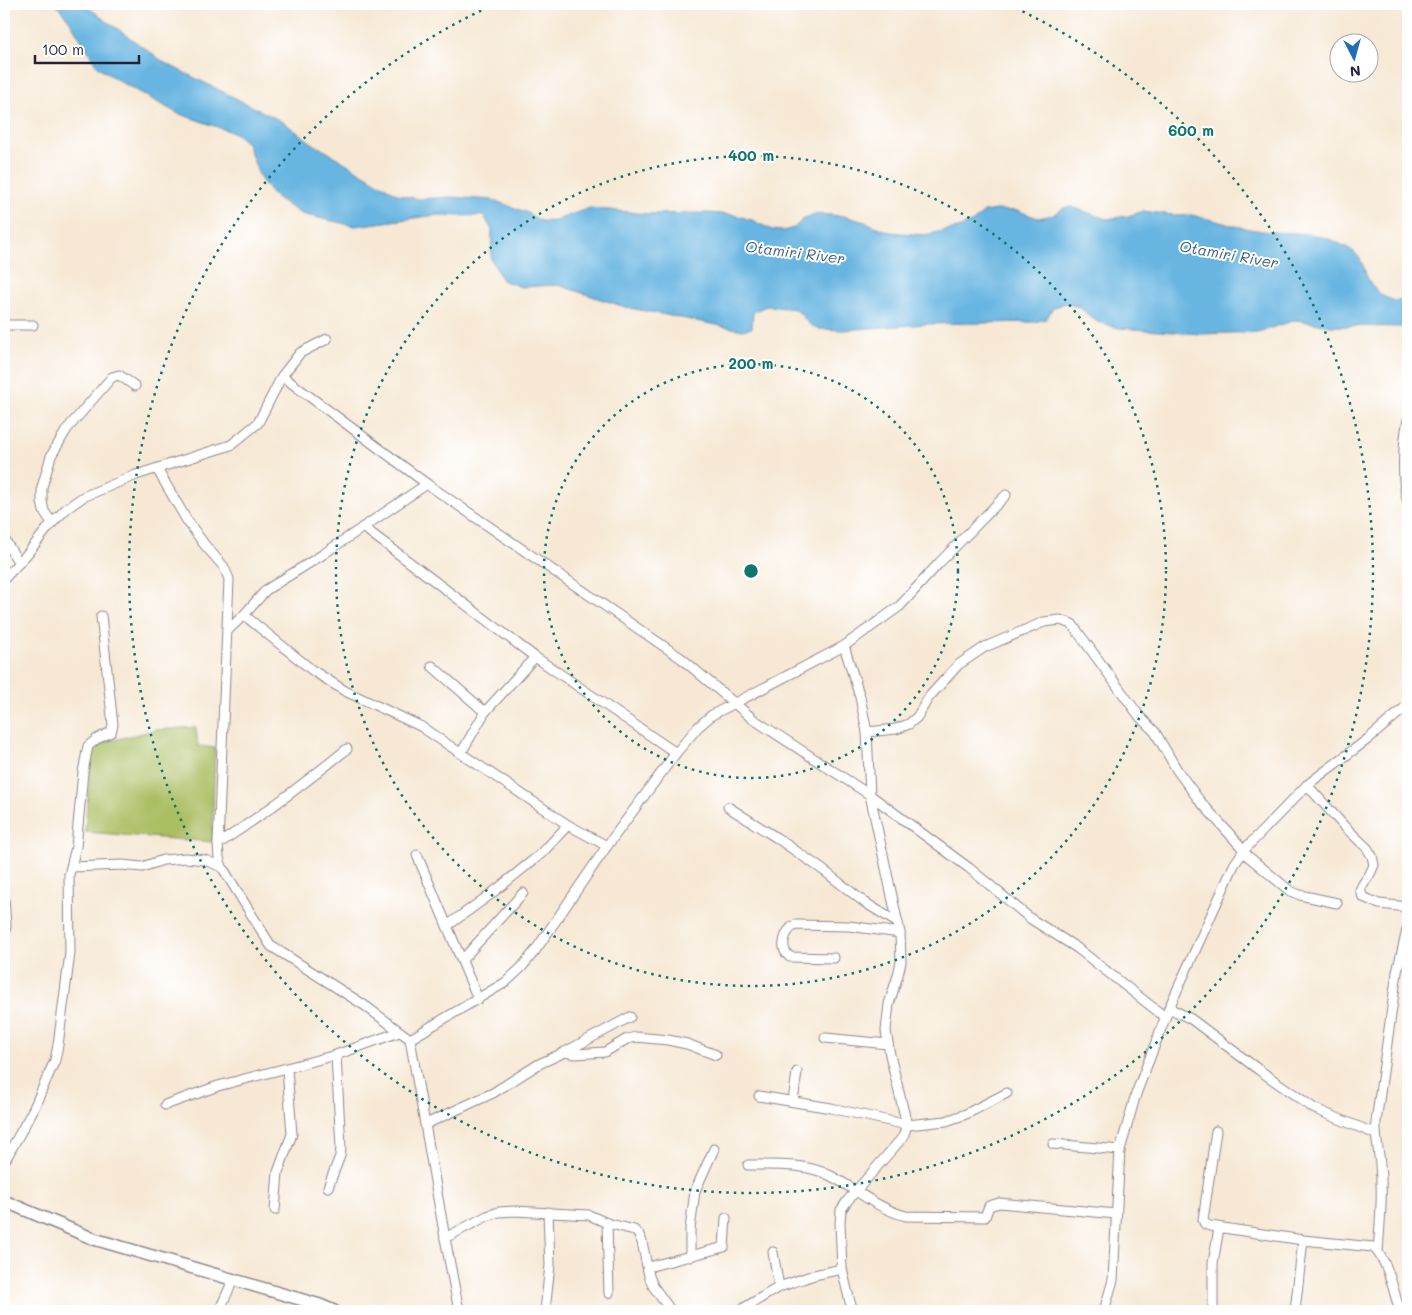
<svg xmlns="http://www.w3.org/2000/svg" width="1412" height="1315" font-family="Mali,sans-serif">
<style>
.green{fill:#aabe62;stroke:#66704e}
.water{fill:#68b5e1;stroke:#456c8e}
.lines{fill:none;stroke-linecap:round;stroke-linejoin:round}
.minor-casing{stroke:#8c8588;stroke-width:11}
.major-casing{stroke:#8c8588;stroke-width:14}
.minor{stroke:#fff;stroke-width:9}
.major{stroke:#fff;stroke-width:11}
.ring{fill:none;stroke:#0f766e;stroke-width:2.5;stroke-dasharray:2.5 5}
.labels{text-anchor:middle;stroke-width:4;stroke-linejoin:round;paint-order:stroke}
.water-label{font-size:15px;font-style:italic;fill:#3e5d7d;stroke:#fff}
.centre{fill:#0f766e;stroke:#fff;stroke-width:2.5}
.ring-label{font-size:15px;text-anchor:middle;font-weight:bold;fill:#0f766e;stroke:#fff;stroke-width:4;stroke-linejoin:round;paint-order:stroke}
</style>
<rect width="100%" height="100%" fill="#fff"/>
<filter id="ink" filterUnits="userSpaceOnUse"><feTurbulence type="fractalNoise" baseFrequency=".02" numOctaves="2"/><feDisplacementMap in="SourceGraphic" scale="10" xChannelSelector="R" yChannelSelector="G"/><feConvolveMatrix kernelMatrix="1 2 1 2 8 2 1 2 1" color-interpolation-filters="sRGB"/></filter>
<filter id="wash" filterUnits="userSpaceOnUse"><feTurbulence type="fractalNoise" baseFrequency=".0096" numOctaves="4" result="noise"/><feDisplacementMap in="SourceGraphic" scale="20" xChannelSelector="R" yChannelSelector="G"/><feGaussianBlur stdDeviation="1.12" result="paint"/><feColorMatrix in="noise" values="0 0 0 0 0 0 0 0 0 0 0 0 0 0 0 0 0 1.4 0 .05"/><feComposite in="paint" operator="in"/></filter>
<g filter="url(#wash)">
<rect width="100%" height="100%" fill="#f6e8d4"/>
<!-- green -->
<polygon class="green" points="196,727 198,746 215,748 212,842 85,832 92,745 155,730"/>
<!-- water -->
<path class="water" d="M 56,4 L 83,4 L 165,63 L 283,122 L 312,143 L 399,195 L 419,199 L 451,197 L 493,200 L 528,213 L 540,221 L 553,221 L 590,208 L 647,214 L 708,213 L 734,215 L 752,220 L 772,230 L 783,231 L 794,228 L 804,218 L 815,214 L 844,216 L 865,222 L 890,232 L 924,235 L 958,228 L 973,222 L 984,212 L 995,210 L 1018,211 L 1038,218 L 1054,215 L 1063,208 L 1072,207 L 1106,219 L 1128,216 L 1143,211 L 1180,216 L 1191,215 C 1215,220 1239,228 1262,231 C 1294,235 1314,229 1344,246 C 1351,249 1358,254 1361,261 C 1364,266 1365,273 1368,279 C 1376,294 1391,305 1408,299 L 1408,327 L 1331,326 L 1296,320 L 1258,332 L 1201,334 L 1119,328 L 1097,322 L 1079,307 L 1065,303 L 1053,308 L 1046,319 L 1034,322 L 926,324 L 843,330 L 819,329 L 809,324 L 796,309 L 766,306 L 753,312 L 752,328 L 742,330 L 625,307 L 558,285 L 521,287 L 502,280 L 491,259 L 492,230 L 484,216 L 437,215 L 355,226 L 301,214 L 274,196 L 260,178 L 247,143 L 235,133 L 177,113 L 114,78 L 97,66 L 69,20 Z"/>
</g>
<g filter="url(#ink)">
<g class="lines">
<defs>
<g id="minor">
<polyline points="4,325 33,325"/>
<polyline points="282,376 427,484 681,658 753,719 870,795 969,868 1031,919 1077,948 1165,1017"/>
<path d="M 1408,420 C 1403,442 1401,481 1408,503"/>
<polyline points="157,469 186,519 204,544 224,567 229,579 218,844 219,858 222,867 271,946 364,1005 410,1039 445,1238 459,1311"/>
<polyline points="52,523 44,511 42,502 42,487 51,456 67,429 112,377 119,375 135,386"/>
<polyline points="363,527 535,657 676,753"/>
<polyline points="4,539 19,563"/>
<polyline points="4,579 27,554 52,523 66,509 83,497 136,475 231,445 258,423 282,376 300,353 327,339"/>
<polyline points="244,615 312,670 345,691 420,726 568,825 607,846"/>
<polyline points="227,631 244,615 266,590 322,555 427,484"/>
<polyline points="844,646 860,697 867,732 870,795 900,933 901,962 898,975 889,1004 886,1031 890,1055 907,1125 903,1137 848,1200 841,1210 840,1223 842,1269 850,1302 854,1311"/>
<polyline points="432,666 485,712"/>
<polyline points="867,732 896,729 909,724 917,717 929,697 958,665 985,647 1044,622 1060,620 1072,624 1140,717 1155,732 1177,770 1199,800 1244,850"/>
<polyline points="461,753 485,712 535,657"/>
<polyline points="1307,785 1344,826 1367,848 1372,856 1374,865 1370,874 1363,884 1360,890 1363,897 1379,904 1408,907"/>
<polyline points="728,807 777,838 823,870 864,902 898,923"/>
<path d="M 218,844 C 263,815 305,783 347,749"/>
<polyline points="1243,852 1290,891 1300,895 1337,903"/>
<polyline points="417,855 478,999"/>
<polyline points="72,867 122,865 142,867 163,860 186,858 205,860 222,867"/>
<polyline points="4,897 6,926 4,937"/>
<polyline points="447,926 491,894 542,853 568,825"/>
<path d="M 834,958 L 790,957 C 779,949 784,931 795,925 L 849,926 L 900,933"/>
<polyline points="462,960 523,893"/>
<polyline points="1169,1008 1191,1019 1259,1070 1315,1109 1376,1134"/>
<polyline points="825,1038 888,1044"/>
<polyline points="410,1039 506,982 521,968 535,951 607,846 676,753 698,727 712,715 844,646 900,606 940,562 1006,495"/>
<polyline points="565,1052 576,1054 605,1052 627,1039 636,1037 668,1040 687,1044 716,1055"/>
<polyline points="759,1096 831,1108 907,1125 946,1121 966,1114 1007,1093"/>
<polyline points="793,1101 797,1072"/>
<polyline points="165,1105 218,1086 336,1055 399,1032"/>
<polyline points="426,1124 493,1093 539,1064 565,1052 630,1017"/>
<path d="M 1216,1131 L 1203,1220 L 1205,1224 L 1210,1226 L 1303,1240 L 1373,1247 C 1389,1262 1393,1291 1400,1311"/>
<polyline points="1053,1144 1120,1150"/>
<polyline points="4,1162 33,1110 55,1060 58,1045 70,953 69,875 76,847 83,772 88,746 97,739 111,732 113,725 101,616"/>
<path d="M 748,1165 C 776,1165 806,1163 831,1176 C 856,1189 878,1209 906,1216 L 985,1217 L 989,1206 L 999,1203 L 1116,1214"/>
<polyline points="328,1187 340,1156 341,1148 336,1055"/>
<polyline points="275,1210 278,1172 292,1134 287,1069"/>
<polyline points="607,1223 609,1293"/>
<polyline points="445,1238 487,1216 499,1212 515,1211 589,1215 607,1223 634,1230 639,1235 642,1242 649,1276 653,1286 671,1311"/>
<path d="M 1378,1252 C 1380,1223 1383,1194 1380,1165 C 1379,1150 1375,1138 1376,1122 L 1397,972 L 1408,926"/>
<polyline points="690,1257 690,1229 695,1191 714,1149"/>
<polyline points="648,1267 724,1247 726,1218"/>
<polyline points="779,1287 814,1275 842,1269"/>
<polyline points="219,1311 230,1287"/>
<polyline points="545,1311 550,1265 548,1212"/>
<polyline points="739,1311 779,1287 773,1252"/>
<polyline points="1104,1311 1113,1280 1120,1150 1136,1094 1169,1008 1234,865 1244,850 1307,785 1368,739 1408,705"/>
<polyline points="1213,1311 1213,1263 1219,1228"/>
<polyline points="1295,1311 1303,1240"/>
</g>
<polyline id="major" points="4,1201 94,1239 320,1305 334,1311"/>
</defs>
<!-- minor casing -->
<use href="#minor" class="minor-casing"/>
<!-- major casing -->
<use href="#major" class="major-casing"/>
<!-- minor -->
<use href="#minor" class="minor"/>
<!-- major -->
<use href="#major" class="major"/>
</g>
</g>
<!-- distance rings -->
<g class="ring">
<circle cx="751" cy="571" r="207"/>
<circle cx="751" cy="571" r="415"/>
<path d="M1009 5A622 622 0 1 1 493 5"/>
</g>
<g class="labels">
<!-- water labels -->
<g class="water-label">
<text transform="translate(795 253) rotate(7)" y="5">Otamiri River</text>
<text transform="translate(1229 255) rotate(10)" y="5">Otamiri River</text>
</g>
</g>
<circle cx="751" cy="571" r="8" class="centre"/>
<g class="ring-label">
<text x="1191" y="136">600 m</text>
<text x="751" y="161">400 m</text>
<text x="751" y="369">200 m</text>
</g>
<!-- margin -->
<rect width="1412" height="1315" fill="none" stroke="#fff" stroke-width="20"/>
<!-- north arrow -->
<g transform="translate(1354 58) rotate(174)"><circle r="24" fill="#ffffff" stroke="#a7a7b1"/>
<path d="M0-4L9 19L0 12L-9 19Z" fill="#1f6fb2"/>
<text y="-8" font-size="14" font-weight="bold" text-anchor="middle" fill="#22223b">N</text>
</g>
<!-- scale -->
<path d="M35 55v8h104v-8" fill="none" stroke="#22223b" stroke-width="2.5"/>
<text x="42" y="55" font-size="15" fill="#22223b" stroke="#ffffff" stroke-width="4" paint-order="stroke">100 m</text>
</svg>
